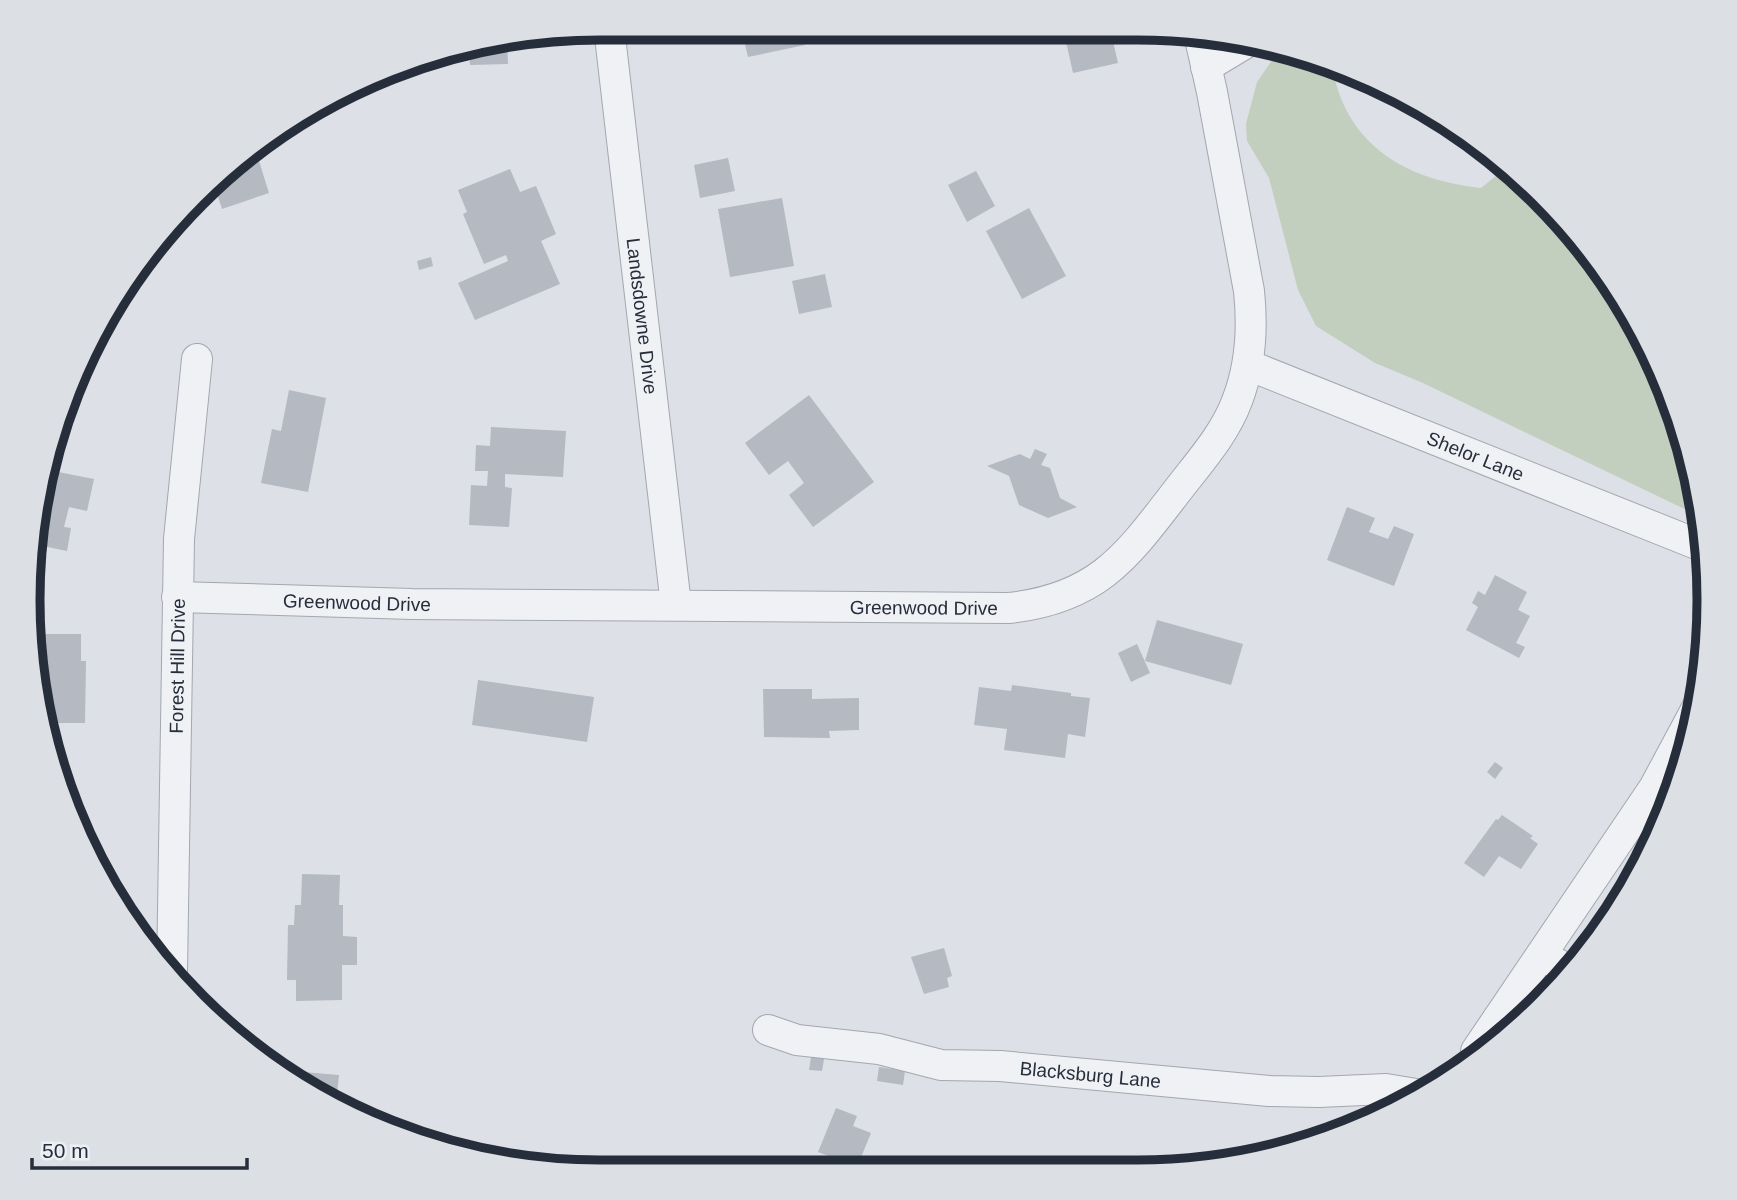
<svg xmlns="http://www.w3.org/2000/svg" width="1737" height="1200" font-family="Helvetica,sans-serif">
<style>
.green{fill:#c2cfbe}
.building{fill:#b4b9c2}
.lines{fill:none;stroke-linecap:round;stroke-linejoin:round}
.minor-casing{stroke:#a3a7af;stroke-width:32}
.minor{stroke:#eff1f4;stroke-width:30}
.labels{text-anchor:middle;stroke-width:6;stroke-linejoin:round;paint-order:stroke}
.street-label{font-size:19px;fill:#272e3b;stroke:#eceff4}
.rim{fill:none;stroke:#272e3b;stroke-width:9}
</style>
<rect width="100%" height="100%" fill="#dde0e6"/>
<!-- green -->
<path class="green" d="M 1279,50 L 1333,71 C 1348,147 1408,180 1481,188 L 1506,168 L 1542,196 L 1613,283 L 1666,381 L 1698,489 L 1701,517 L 1423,383 L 1375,363 L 1316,326 L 1298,290 L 1269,178 L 1247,141 L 1246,124 L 1257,82 Z"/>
<!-- building -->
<g class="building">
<polygon points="741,28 801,28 805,45 748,57"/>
<polygon points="1063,28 1110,28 1118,63 1073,73"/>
<polygon points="507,40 508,64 470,65 469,45"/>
<polygon points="1454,129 1502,165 1500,167 1451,133"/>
<polygon points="255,148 269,193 222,209 214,184"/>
<polygon points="728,158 735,191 700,198 694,165"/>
<polygon points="510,169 520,192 536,186 556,234 541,241 560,284 475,320 458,283 508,261 506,255 484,264 463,214 467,212 458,190"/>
<polygon points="976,171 995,206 967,222 948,185"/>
<polygon points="782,198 794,266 730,277 718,209"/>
<polygon points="1029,208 1066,276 1022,299 986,231"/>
<polygon points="431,257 433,266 419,270 417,261"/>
<polygon points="825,274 832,307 799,314 792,281"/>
<polygon points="289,390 326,398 308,492 261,483 272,429 281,431"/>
<polygon points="809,395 874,482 813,527 789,495 804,483 788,461 769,475 745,443"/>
<polygon points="491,427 566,431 563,477 505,474 505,487 512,488 509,527 469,525 471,485 487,486 488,471 475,471 476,445 490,446"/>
<polygon points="1035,449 1047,454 1041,465 1050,468 1060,498 1077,507 1048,518 1019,505 1009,476 987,466 1020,454 1030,459"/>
<polygon points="48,470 94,479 87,511 69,507 64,527 71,528 67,551 33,544 33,526"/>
<polygon points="1347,507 1375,518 1369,532 1388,539 1394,526 1414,534 1394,586 1327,560"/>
<polygon points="1495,575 1527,592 1518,610 1530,616 1516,643 1525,647 1519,658 1466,630 1478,607 1472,603 1478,591 1485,595"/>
<polygon points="1157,620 1243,644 1231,685 1145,661"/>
<polygon points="38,634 81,634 81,661 86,661 85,723 43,723 39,711"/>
<polygon points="1137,644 1150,673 1131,682 1118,653"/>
<polygon points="478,680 594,697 587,742 472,725"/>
<polygon points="1012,685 1071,693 1071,696 1090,698 1085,737 1068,734 1065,758 1004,750 1007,729 974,725 979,687 1011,691"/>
<polygon points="763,689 812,689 812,699 859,698 859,730 829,731 830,738 764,737"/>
<polygon points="1495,762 1503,768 1495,779 1487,772"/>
<polygon points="1502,815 1533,836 1530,838 1538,844 1521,869 1499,856 1484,877 1464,863 1496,819 1498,820"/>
<polygon points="302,874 340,875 339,905 343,905 343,936 357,937 357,965 342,965 342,1000 296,1001 296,980 287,980 288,925 294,925 295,905 301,905"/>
<polygon points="944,948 952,976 947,978 949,987 924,994 911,957"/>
<polygon points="812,1051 825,1053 822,1071 809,1070"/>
<polygon points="879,1067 905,1071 903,1085 877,1081"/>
<polygon points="303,1072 339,1075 336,1103 302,1086"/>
<polygon points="836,1108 857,1116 853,1126 871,1133 857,1167 818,1152"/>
</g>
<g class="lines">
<defs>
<g id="minor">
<path id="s1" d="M 609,28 L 676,605"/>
<polyline points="1206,67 1251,40"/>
<path id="s2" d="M 1248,365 L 1704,547"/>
<path id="s3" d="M 177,597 L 412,604 L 1009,608 C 1101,598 1129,553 1181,486 C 1202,459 1225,433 1237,401 C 1251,365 1253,329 1249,291 L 1212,92 L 1199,34"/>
<polyline points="1541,956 1570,970"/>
<path id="s4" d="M 172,972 L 179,539 L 197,359"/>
<path id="s5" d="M 768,1030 L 797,1040 L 879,1049 L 941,1065 L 1000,1066 L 1269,1091 L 1319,1092 L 1386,1089 L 1416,1094"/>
<polyline points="1476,1051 1654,788 1699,704"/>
</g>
</defs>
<!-- minor casing -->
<use href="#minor" class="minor-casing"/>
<!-- minor -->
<use href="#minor" class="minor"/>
</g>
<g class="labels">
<!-- street labels -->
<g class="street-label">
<text dy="7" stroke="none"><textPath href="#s1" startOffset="290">Landsdowne Drive</textPath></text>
<text dy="7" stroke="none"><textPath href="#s2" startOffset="245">Shelor Lane</textPath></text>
<text dy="7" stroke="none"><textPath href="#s3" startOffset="180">Greenwood Drive</textPath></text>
<text dy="7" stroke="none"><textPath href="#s3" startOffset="747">Greenwood Drive</textPath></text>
<text dy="7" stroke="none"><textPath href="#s4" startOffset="306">Forest Hill Drive</textPath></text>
<text dy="7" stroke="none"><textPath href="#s5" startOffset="327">Blacksburg Lane</textPath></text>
</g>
</g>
<!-- crop -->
<path d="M0 0H1737V1200H0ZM600 40H1137A560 560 0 0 1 1697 600V600A560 560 0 0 1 1137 1160H600A560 560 0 0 1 40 600V600A560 560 0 0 1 600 40Z" fill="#dce0e5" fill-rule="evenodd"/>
<path class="rim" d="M600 40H1137A560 560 0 0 1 1697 600V600A560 560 0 0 1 1137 1160H600A560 560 0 0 1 40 600V600A560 560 0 0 1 600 40Z"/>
<!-- scale -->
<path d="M32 1158v10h215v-10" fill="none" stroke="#272e3b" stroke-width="3.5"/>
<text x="42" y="1158" font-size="21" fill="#272e3b" stroke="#eceff4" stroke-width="5" paint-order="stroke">50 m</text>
</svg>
